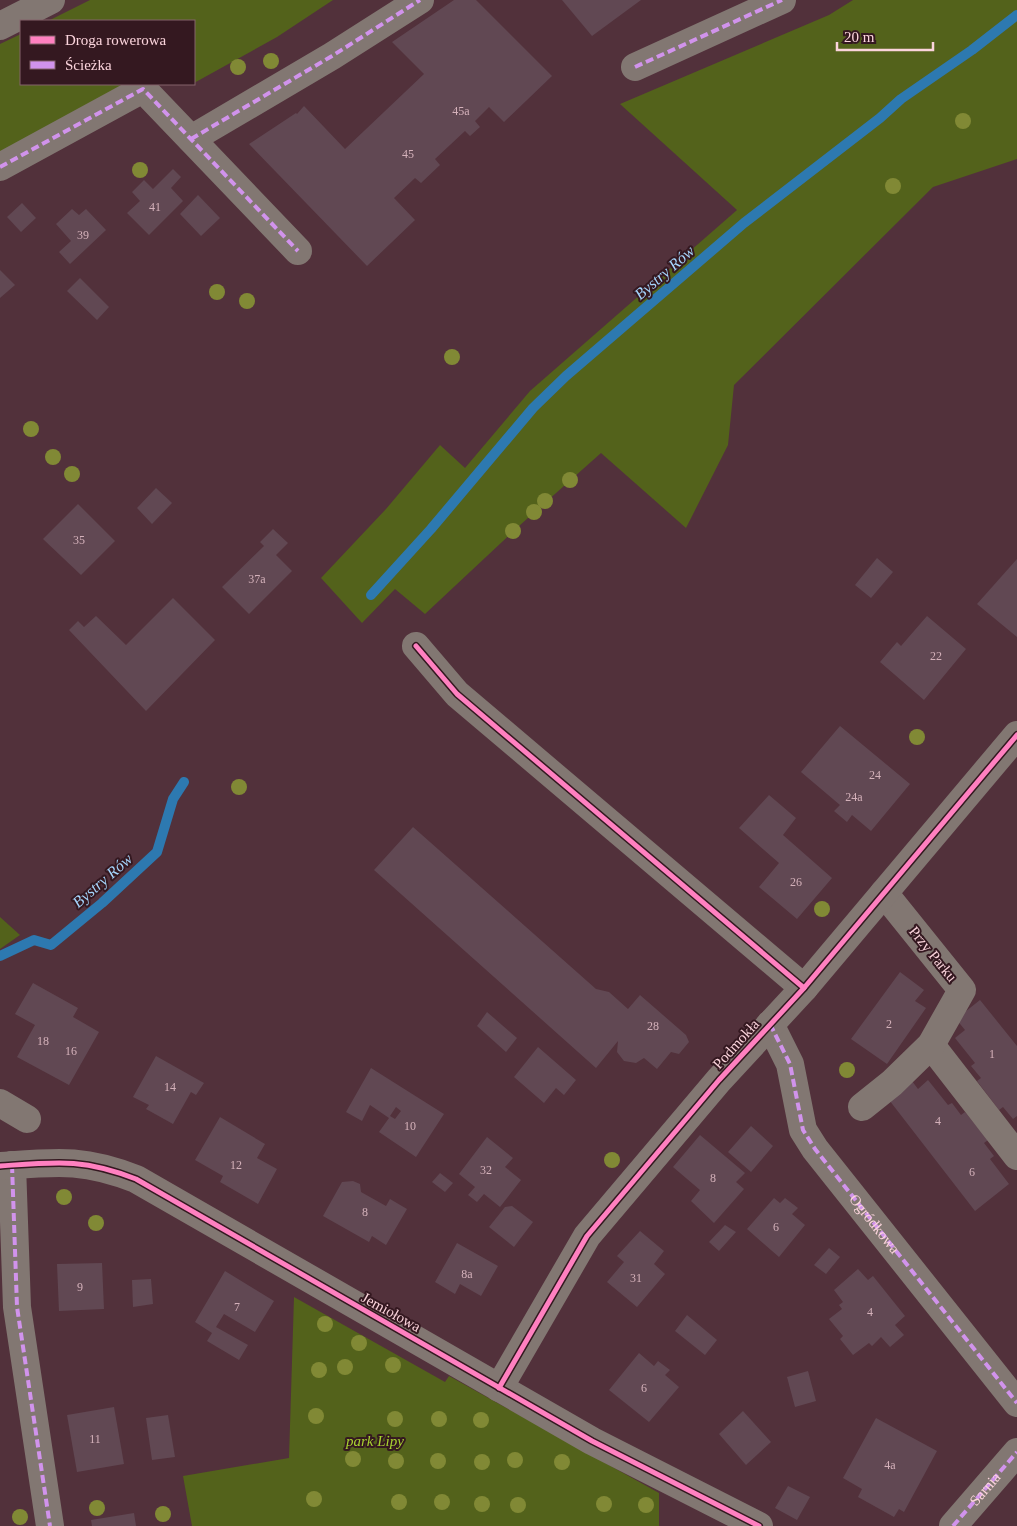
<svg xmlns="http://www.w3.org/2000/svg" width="1017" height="1526" font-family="'Times New Roman',serif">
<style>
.green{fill:#53621b}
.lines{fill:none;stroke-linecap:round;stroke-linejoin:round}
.stream{stroke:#2d79b0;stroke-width:10}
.building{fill:#614853;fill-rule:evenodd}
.minor{stroke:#827772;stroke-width:28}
.quiet{stroke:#d193ec;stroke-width:4;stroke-dasharray:8 4;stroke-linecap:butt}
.cycleway-casing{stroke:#341820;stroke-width:8}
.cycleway{stroke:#ff80c0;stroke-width:5}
.tree{fill:#818935}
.labels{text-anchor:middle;stroke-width:4;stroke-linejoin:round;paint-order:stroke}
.number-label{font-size:12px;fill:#d4b1ba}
.street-label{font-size:15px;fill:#fbd4dc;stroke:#341820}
.park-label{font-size:15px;font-style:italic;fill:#a7d130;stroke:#341820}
.water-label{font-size:16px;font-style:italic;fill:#a5d4fb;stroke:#341820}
</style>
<rect width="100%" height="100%" fill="#52313b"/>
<!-- green -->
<g class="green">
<polygon points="90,0 333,0 277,37 194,83 194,21 48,21"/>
<polygon points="853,0 1017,0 1017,159 933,187 734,385 728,445 686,528 601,453 519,526 425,614 395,589 362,623 321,578 386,509 440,445 465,468 530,391 737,210 620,104 829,15"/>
<polygon points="21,34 21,84 131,84 0,155 0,44"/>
<polygon points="0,917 20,935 0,949"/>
<polygon points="294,1297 445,1382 449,1376 659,1493 659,1526 192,1526 183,1476 289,1458"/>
</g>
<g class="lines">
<!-- stream -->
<g class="stream">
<polyline points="371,595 431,529 533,408 566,376 744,223 880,118 901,99 972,50 1017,15"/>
<polyline points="0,956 34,940 51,945 102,903 157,852 173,799 184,782"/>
</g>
</g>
<!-- building -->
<g class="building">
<polygon points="454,0 476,0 552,76 504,122 489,107 475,121 480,127 470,136 465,131 435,159 440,165 421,183 415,178 394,198 415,220 367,266 249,144 296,113 297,114 304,106 345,149 424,74 392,42"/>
<polygon points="562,0 641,0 592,36"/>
<polygon points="173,169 181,177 171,188 183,201 149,235 127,213 140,201 132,192 144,180 153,189"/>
<polygon points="198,195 220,218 201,236 180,214"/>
<polygon points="22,203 36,218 21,232 7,217"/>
<polygon points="72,209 79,215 86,209 106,230 70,264 59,252 71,241 56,224"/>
<polygon points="0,270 15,285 0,298"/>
<polygon points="80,278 109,307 97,320 67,291"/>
<polygon points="156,488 172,503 152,524 137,508"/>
<polygon points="78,504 115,541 81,575 43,539"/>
<polygon points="273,529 288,543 276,555 292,571 249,614 222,587 264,546 260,542"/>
<polygon points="877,558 893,572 871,598 855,585"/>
<polygon points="1017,559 1017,637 977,604"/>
<polygon points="173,598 215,640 146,711 69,630 78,621 84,627 96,616 126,645"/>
<polygon points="927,616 966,649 924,700 880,662 897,642 901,646"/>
<polygon points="840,726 910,784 871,831 852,815 847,822 834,811 840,805 801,772"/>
<polygon points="769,795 796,818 783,835 832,878 797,919 759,887 779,863 739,828"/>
<polygon points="413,827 596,989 609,992 628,1009 640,995 686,1035 689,1042 679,1054 671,1052 657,1069 644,1058 636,1063 624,1061 617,1052 618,1041 596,1068 374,870"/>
<polygon points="900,972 924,990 915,1001 926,1008 887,1064 851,1039"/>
<polygon points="33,983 78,1008 73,1017 99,1032 69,1085 17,1057 35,1025 15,1014"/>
<polygon points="980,1000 1017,1046 1017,1116 1013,1119 1003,1107 999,1110 977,1081 981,1078 971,1066 975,1063 955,1038 965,1030 956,1019"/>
<polygon points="487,1012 517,1038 506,1052 477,1026"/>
<polygon points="538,1047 576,1080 564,1095 556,1088 544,1103 514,1077"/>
<polygon points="156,1056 204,1083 196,1095 191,1092 173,1124 146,1109 149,1105 133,1097"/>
<path d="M 371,1068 L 444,1114 L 416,1157 L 379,1132 L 389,1118 L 370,1105 L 362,1121 L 346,1112 ZM 396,1107 L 401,1111 L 395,1119 L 390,1116 Z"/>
<polygon points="909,1077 918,1089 928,1080 948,1105 952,1103 961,1115 965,1112 988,1140 984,1143 994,1156 990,1159 1009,1184 975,1211 886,1096"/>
<polygon points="220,1117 265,1144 257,1158 277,1169 258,1204 220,1182 223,1176 195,1160"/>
<polygon points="751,1126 773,1146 751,1172 728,1152"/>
<polygon points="700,1135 745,1173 736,1182 744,1189 714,1223 691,1201 700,1190 673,1167"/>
<polygon points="487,1137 513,1158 505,1167 521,1180 500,1207 484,1194 477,1202 468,1195 475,1187 459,1174"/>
<polygon points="440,1173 453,1183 445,1192 432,1182"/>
<polygon points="353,1181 360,1184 361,1192 386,1206 390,1199 407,1209 386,1245 372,1236 369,1242 323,1216 342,1182"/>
<polygon points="774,1198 780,1203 785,1198 798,1208 792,1214 805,1225 779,1257 747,1229"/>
<polygon points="512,1206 533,1222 514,1247 489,1227 505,1207"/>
<polygon points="725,1225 736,1232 719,1251 709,1242"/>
<polygon points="640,1231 664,1251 654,1264 665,1274 637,1307 607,1282 624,1262 617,1256"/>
<polygon points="457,1243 498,1266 481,1296 460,1284 455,1294 435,1282"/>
<polygon points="829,1248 840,1257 826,1274 814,1265"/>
<polygon points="102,1263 104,1309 59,1311 57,1264"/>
<polygon points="858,1269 868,1280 873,1276 905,1316 895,1325 904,1335 890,1347 881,1337 872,1346 869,1343 853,1355 840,1339 843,1336 829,1319 842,1309 839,1305 843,1302 834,1290"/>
<polygon points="225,1271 274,1301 255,1332 224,1314 216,1327 248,1345 239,1360 207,1341 212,1333 195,1322"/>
<polygon points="151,1279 153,1304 133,1307 132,1280"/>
<polygon points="687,1315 717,1340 705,1355 675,1331"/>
<polygon points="639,1353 654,1366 658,1361 670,1370 665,1375 679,1387 649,1422 609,1390"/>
<polygon points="808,1371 816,1401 795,1407 787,1377"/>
<polygon points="114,1407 124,1464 77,1472 67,1415"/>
<polygon points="743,1411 771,1442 746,1465 719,1434"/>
<polygon points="168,1415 175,1457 152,1460 146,1418"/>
<polygon points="876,1418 937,1451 904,1512 899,1509 894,1517 858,1497 862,1489 843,1478"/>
<polygon points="788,1486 810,1497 797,1520 775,1508"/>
<polygon points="134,1513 136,1526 92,1526 91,1520"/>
</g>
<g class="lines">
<!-- minor -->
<g class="minor">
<polyline points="0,26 51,0"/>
<polyline points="635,67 782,0"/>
<polyline points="191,139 332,56 420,0"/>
<polyline points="0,167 143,89 298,251"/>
<polyline points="416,646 457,694 804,988"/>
<path id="s1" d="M 770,1024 L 790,1064 L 803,1130 L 815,1149 L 1017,1403"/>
<polyline points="931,1045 1017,1156"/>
<polyline points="0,1103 27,1119"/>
<polyline points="862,1107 892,1083 931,1045 962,990 884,893"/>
<polyline points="12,1165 17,1307 50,1526"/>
<path d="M 0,1166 C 56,1162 83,1158 136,1179 L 592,1441 L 759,1526"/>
<polyline points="499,1388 587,1236 719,1080 804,988 1017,735"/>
<path id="s2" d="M 953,1526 L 1017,1452"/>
</g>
<!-- quiet -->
<g class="quiet">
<polyline points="635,67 782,0"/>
<polyline points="191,139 332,56 420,0"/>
<polyline points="0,167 143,89 298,251"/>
<polyline points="770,1024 790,1064 803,1130 815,1149 1017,1403"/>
<polyline points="12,1165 17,1307 50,1526"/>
<polyline points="953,1526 1017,1452"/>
</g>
<defs>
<g id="cycleway">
<polyline points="416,646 457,694 804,988"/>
<path d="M 0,1166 C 56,1162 83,1158 136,1179 L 592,1441 L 759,1526"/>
<polyline points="499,1388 587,1236 719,1080 804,988 1017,735"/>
</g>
</defs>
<!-- cycleway casing -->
<use href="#cycleway" class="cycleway-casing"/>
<!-- cycleway -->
<use href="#cycleway" class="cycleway"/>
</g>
<!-- trees -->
<g class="tree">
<circle cx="271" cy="61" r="8"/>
<circle cx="238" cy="67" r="8"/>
<circle cx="963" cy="121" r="8"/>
<circle cx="140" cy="170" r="8"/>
<circle cx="893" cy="186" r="8"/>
<circle cx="217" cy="292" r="8"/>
<circle cx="247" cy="301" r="8"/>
<circle cx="452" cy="357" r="8"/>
<circle cx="31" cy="429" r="8"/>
<circle cx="53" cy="457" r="8"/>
<circle cx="72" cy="474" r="8"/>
<circle cx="570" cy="480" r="8"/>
<circle cx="545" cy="501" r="8"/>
<circle cx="534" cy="512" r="8"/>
<circle cx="513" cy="531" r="8"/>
<circle cx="917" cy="737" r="8"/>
<circle cx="239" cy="787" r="8"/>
<circle cx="822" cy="909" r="8"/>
<circle cx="847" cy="1070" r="8"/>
<circle cx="612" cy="1160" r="8"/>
<circle cx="64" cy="1197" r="8"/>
<circle cx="96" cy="1223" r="8"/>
<circle cx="325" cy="1324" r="8"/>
<circle cx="359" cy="1343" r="8"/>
<circle cx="393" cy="1365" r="8"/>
<circle cx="345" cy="1367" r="8"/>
<circle cx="319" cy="1370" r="8"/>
<circle cx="316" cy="1416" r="8"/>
<circle cx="395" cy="1419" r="8"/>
<circle cx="439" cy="1419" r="8"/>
<circle cx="481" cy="1420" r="8"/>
<circle cx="353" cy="1459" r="8"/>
<circle cx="515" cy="1460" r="8"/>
<circle cx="396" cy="1461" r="8"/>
<circle cx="438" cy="1461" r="8"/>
<circle cx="482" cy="1462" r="8"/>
<circle cx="562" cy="1462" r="8"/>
<circle cx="314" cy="1499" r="8"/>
<circle cx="399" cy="1502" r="8"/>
<circle cx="442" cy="1502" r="8"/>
<circle cx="482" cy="1504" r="8"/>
<circle cx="604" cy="1504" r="8"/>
<circle cx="518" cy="1505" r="8"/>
<circle cx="646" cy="1505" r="8"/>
<circle cx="97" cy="1508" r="8"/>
<circle cx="163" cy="1514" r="8"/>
<circle cx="20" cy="1517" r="8"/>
</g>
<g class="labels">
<!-- number labels -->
<g class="number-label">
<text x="461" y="115">45a</text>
<text x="408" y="158">45</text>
<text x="155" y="211">41</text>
<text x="83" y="239">39</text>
<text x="79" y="544">35</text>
<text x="257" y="583">37a</text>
<text x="936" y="660">22</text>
<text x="875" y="779">24</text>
<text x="854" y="801">24a</text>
<text x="796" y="886">26</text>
<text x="889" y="1028">2</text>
<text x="653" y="1030">28</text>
<text x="43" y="1045">18</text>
<text x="71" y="1055">16</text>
<text x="992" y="1058">1</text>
<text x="170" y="1091">14</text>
<text x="938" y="1125">4</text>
<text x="410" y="1130">10</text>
<text x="236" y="1169">12</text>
<text x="486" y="1174">32</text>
<text x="972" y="1176">6</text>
<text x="713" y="1182">8</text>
<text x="365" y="1216">8</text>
<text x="776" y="1231">6</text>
<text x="467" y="1278">8a</text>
<text x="636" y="1282">31</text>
<text x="80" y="1291">9</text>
<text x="237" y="1311">7</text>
<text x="870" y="1316">4</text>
<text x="644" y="1392">6</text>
<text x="95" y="1443">11</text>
<text x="890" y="1469">4a</text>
</g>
<!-- street labels -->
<g class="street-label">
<text transform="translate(933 954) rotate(51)" y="5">Przy Parku</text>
<text transform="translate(736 1044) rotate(-48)" y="5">Podmokła</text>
<text dy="5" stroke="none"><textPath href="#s1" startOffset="230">Ogródkowa</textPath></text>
<text transform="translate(391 1312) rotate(29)" y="5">Jemiołowa</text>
<text dy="5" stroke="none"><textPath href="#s2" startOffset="49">Sarnia</textPath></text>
</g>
<!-- park labels -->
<g class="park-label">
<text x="375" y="1446">park Lipy</text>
</g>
<!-- water labels -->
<g class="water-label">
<text transform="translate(664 272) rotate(-41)" y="6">Bystry Rów</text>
<text transform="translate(102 880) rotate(-41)" y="6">Bystry Rów</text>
</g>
</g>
<!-- legend -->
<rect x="20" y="20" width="175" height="65" fill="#341820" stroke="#84636b"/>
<rect x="30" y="36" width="25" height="8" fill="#ff80c0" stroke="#84636b"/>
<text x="65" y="45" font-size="15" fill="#fbd4dc">Droga rowerowa</text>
<rect x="30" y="61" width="25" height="8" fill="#d193ec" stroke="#84636b"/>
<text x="65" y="70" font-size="15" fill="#fbd4dc">Ścieżka</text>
<!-- scale -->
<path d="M837 42v8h96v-8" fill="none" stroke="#fbd4dc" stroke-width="2.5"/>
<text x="844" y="42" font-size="15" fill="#fbd4dc" stroke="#341820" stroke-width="4" paint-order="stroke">20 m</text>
</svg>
